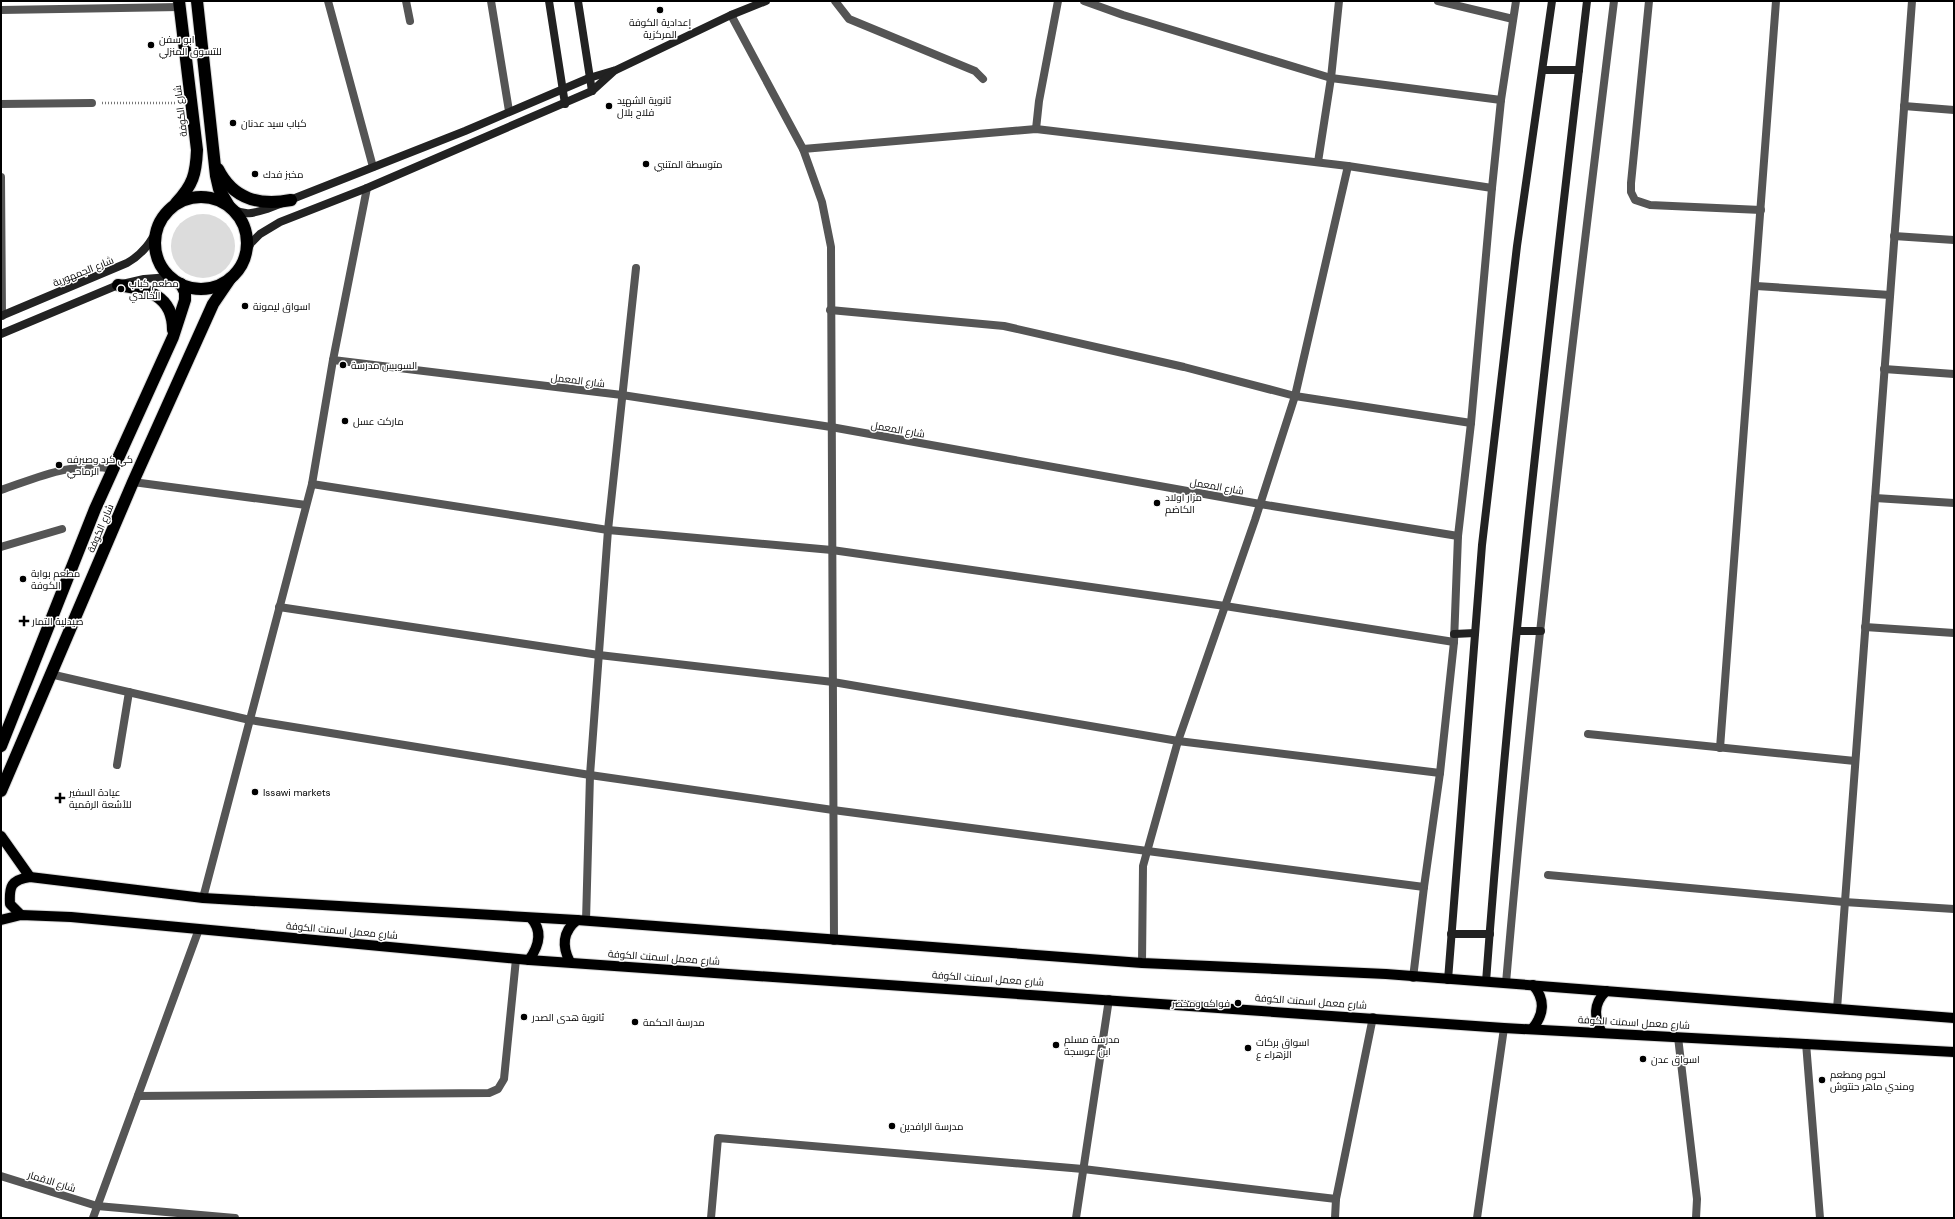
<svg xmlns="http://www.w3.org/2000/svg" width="1955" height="1219" font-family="'DM Sans',Cairo,sans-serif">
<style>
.green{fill:#dcdcdc}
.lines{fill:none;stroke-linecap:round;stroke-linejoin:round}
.primary-casing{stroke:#dbdbdb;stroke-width:12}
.highway-casing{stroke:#dbdbdb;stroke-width:14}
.path{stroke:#777;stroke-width:2.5;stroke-dasharray:1 2;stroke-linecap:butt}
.lane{stroke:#555;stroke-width:8}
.street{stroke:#555;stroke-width:8}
.secondary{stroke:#222;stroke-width:8}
.primary{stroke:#000;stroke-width:10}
.highway{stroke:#000;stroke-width:12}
.poi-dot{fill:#000;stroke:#fff;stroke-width:1.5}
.labels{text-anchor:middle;stroke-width:3;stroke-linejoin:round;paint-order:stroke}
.poi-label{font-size:10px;fill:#000;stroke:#fff;text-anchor:start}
.street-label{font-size:10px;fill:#000;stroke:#fff}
</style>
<rect width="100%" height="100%" fill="#fff"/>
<!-- green -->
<circle class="green" cx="203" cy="246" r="32"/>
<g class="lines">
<defs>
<g id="primary">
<polyline points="1,836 30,877"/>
<path d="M 21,915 L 10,904 C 9,886 11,880 30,877 L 203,898 L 577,920 L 1142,963 L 1386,974 L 1954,1018"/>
<polyline points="1,920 21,915 71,917 529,960 1504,1028 1954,1052"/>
<path d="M 529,960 C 539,946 543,931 531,918"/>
<path d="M 570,962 C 562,947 562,932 577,920"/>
<path d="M 1532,1029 C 1544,1015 1546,1000 1533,985"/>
<path d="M 1602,1033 C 1594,1017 1593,1004 1606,991"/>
</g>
<g id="highway">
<polyline points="197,1 216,176 219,189 229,206"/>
<path d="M 218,169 C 233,199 259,206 291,200"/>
<circle cx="201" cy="243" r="46"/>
<path d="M 176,203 C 193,185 196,174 197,150 L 179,1"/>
<path d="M 118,285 C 147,289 173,295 173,330"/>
<polyline points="1,746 95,509 173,337 185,300 185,292 181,284"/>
<polyline points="1,791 133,482 213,304 230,279"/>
</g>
</defs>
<!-- primary casing -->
<use href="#primary" class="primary-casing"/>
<!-- highway casing -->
<use href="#highway" class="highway-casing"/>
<!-- path -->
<polyline class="path" points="102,103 177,103"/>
<!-- lane -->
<g class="lane">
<polyline points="491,1 509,111"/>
<polyline points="1,104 92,103"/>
<path d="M 1,490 C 39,477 73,461 114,469"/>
</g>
<!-- street -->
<g class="street">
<polyline points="328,1 373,167"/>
<polyline points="406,1 410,21"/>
<polyline points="835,1 849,19 975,71 983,79"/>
<polyline points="1084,1 1123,15 1331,78 1501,100"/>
<polyline points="1438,1 1513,19"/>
<polyline points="1649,1 1631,183 1631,192 1635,200 1650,205 1761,210"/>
<polyline points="1,10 180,7"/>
<polyline points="731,15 803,149 822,202 831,247 834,941"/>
<polyline points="1904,106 1954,110"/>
<polyline points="1036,129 1039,101 1058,1"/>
<polyline points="803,149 1036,129 1348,166 1492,188"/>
<polyline points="1318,162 1331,78 1339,1"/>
<polyline points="1,177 2,316"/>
<polyline points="1894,236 1954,240"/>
<polyline points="1756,286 1890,295"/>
<polyline points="830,310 1004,326 1184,367 1295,396 1471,423"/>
<polyline points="333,360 622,395 831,427 1260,504 1458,536"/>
<polyline points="1884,369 1954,374"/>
<polyline points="133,482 306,505"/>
<polyline points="312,484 608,530 832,550 1225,606 1454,642"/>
<polyline points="1875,498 1954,503"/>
<polyline points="1,547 62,529"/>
<polyline points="279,607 599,655 833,682 1178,741 1440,773"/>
<polyline points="1865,627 1954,633"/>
<polyline points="50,674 250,720 590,775 833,810 1424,887"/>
<polyline points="1588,734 1855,761"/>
<polyline points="1720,748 1776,1"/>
<polyline points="117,765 129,692"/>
<polyline points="1548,875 1844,902 1954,909"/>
<polyline points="203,898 312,484 333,360 367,188"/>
<polyline points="586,921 590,775 608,530 636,268"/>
<polyline points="1142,963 1143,866 1178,741 1255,520 1295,396 1348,166"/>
<polyline points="1413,978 1424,887 1440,773 1454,642 1458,536 1471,423 1492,188 1501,100 1516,1"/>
<path d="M 1506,983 C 1534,655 1574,328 1614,1"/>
<polyline points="1837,1009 1912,1"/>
<polyline points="1678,1037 1697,1199 1696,1218"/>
<polyline points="1806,1043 1820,1218"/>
<polyline points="138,1096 489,1093 498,1089 504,1079 516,959"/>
<polyline points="1,1176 97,1206 235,1218"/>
<polyline points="93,1218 199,929"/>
<polyline points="711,1218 718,1138 1083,1169 1336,1199"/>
<polyline points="1076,1218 1109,999"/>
<polyline points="1335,1218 1336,1199 1373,1017"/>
<polyline points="1477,1218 1504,1028"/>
</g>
<!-- secondary -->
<g class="secondary">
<polyline points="549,1 565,104"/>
<polyline points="578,1 592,91"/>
<polyline points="1543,70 1579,70"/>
<path d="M 233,209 C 245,216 254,213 267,209 L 465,131 L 589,78 L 616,70 L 731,15 L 766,1"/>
<polyline points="246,253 251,243 260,234 280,222 367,188 592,91 614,71"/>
<path d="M 1,316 L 127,263 C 143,254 151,242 159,226"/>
<polyline points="1,334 118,285 144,279 170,277"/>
<polyline points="1518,631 1541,631"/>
<polyline points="1454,634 1475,633"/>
<polyline points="1451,934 1490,934"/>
<polyline points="1448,980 1482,545 1517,246 1552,1"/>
<path d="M 1486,982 C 1510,654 1549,328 1587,1"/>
</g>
<!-- primary -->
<use href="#primary" class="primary"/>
<!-- highway -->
<use href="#highway" class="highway"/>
</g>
<!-- markers -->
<g class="poi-dot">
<circle cx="660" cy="10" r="4"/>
<circle cx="151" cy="45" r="4"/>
<circle cx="609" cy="106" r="4"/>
<circle cx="233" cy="123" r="4"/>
<circle cx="646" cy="164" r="4"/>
<circle cx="255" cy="174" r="4"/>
<circle cx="121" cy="289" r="4"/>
<circle cx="245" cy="306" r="4"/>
<circle cx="343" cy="365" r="4"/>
<circle cx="345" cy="421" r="4"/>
<circle cx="59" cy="465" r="4"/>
<circle cx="1157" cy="503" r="4"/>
<circle cx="23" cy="579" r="4"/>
<path d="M22 615h4v4h4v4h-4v4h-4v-4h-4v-4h4z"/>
<circle cx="255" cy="792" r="4"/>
<path d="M58 792h4v4h4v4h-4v4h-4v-4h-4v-4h4z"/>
<circle cx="1238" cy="1003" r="4"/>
<circle cx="524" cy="1017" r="4"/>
<circle cx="635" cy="1022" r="4"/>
<circle cx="1056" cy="1045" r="4"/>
<circle cx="1248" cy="1048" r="4"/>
<circle cx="1643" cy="1059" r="4"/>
<circle cx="1822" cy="1080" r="4"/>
<circle cx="892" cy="1126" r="4"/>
</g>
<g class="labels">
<!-- poi labels -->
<g class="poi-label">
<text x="660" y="26" text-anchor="middle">إعدادية الكوفة<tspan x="660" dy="12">المركزية</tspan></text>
<text x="159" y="43">ابو سفن<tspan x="159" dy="12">للتسوق المنزلي</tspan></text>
<text x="617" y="104">ثانوية الشهيد<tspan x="617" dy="12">فلاح بلال</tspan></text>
<text x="241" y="127">كباب سيد عدنان</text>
<text x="654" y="168">متوسطة المتنبي</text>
<text x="263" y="178">مخبز فدك</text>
<text x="129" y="287">مطعم كباب<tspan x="129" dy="12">الخالدي</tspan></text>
<text x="253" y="310">اسواق ليمونة</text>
<text x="351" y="369">السويس مدرسة</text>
<text x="353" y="425">ماركت عسل</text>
<text x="67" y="463">كي كرد وصيرفه<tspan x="67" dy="12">الرماحي</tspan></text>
<text x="1165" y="501">مزار اولاد<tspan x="1165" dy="12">الكاضم</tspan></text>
<text x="31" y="577">مطعم بوابة<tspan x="31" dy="12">الكوفة</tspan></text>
<text x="32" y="625">صيدلية التمار</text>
<text x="69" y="796">عيادة السفير<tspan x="69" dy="12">للأشعة الرقمية</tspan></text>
<text x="263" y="796">Issawi markets</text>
<text x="1230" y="1007" text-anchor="end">فواكه ومخضر</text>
<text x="532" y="1021">ثانوية هدى الصدر</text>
<text x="643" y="1026">مدرسة الحكمة</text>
<text x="1064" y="1043">مدرسة مسلم<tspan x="1064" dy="12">ابن عوسجة</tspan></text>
<text x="1256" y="1046">اسواق بركات<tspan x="1256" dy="12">الزهراء ع</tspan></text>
<text x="1651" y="1063">اسواق عدن</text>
<text x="1830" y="1078">لحوم ومطعم<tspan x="1830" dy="12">ومندي ماهر حنتوش</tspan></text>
<text x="900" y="1130">مدرسة الرافدين</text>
</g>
<!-- street labels -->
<g class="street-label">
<text transform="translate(180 111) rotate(-97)" y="4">شارع الكوفة</text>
<text transform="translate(83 271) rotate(-22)" y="4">شارع الجمهورية</text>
<text transform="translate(578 380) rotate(7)" y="4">شارع المعمل</text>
<text transform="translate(898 429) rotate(10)" y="4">شارع المعمل</text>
<text transform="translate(1217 486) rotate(10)" y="4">شارع المعمل</text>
<text transform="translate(100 528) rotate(-67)" y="4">شارع الكوفة</text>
<text transform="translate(342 930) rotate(5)" y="4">شارع معمل اسمنت الكوفة</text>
<text transform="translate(664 957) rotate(4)" y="4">شارع معمل اسمنت الكوفة</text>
<text transform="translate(988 978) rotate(4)" y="4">شارع معمل اسمنت الكوفة</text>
<text transform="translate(1311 1001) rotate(4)" y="4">شارع معمل اسمنت الكوفة</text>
<text transform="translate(1634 1022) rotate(3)" y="4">شارع معمل اسمنت الكوفة</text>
<text transform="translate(52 1181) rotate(17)" y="4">شارع الاقمار</text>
</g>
</g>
<!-- border -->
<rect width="1955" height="1219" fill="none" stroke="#000000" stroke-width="4"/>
</svg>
